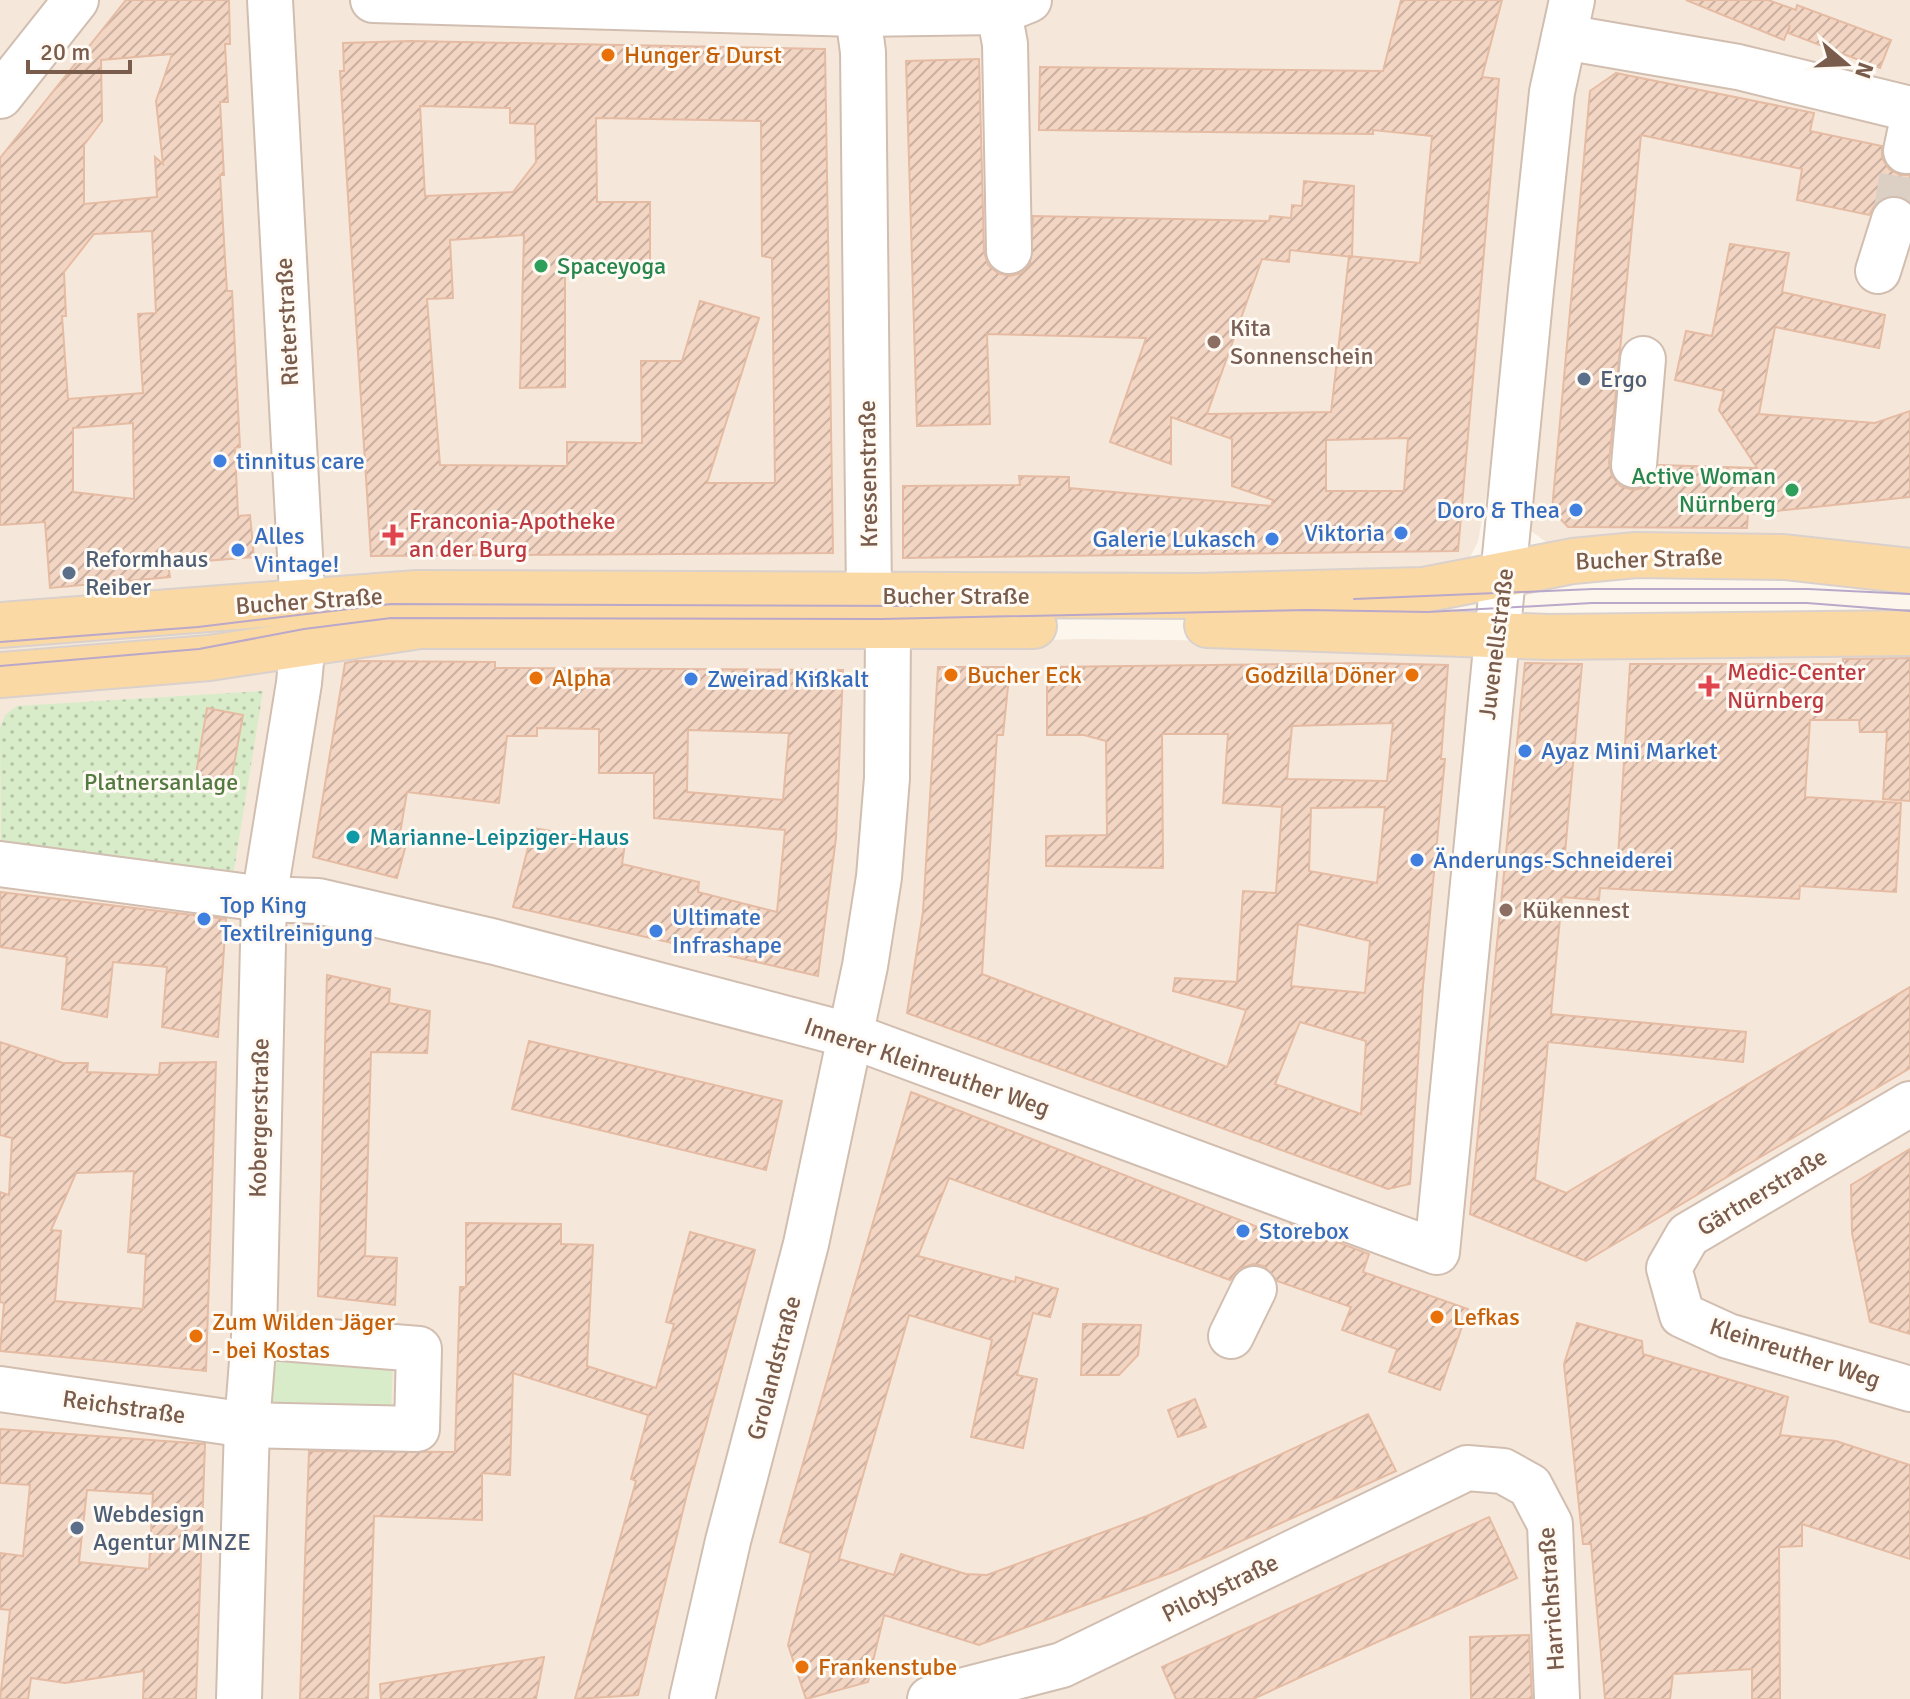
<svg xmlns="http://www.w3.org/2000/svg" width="1910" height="1699" font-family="Signika,sans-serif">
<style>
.residential{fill:#f5e8da}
.grass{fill:#d8ecc9}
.park{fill:url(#park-dots)}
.building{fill:url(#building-hatch);stroke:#e6bba3;stroke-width:2;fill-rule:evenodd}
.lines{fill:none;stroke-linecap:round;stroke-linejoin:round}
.minor-tunnel{stroke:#dcd0c4;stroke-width:44;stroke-dasharray:44 22;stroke-linecap:butt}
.minor-casing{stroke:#d1beb0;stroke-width:48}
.major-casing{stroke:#dad1cd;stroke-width:48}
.minor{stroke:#fff;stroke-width:44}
.major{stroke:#fbd9a5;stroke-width:44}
.tram{stroke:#b9a8c9;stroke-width:2}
.food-dot{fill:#e8710a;stroke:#fffaf3;stroke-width:3}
.leisure-dot{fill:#2e9e5b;stroke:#fffaf3;stroke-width:3}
.education-dot{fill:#8d6e63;stroke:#fffaf3;stroke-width:3}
.service-dot{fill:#5c6f8a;stroke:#fffaf3;stroke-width:3}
.shop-dot{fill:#3f7fe0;stroke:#fffaf3;stroke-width:3}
.health-dot{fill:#e0444e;stroke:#fffaf3;stroke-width:3}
.culture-dot{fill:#0f9aa8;stroke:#fffaf3;stroke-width:3}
.labels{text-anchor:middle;stroke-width:6;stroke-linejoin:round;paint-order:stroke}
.food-label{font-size:24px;fill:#c56008;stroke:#fffaf3;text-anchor:start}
.leisure-label{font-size:24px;fill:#27864d;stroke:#fffaf3;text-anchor:start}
.street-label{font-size:24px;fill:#7a5c4d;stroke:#fffaf3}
.education-label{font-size:24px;fill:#785e54;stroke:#fffaf3;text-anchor:start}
.service-label{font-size:24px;fill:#4e5e75;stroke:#fffaf3;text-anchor:start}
.shop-label{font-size:24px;fill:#366cbe;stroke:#fffaf3;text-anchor:start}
.health-label{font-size:24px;fill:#be3a42;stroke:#fffaf3;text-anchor:start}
.park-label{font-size:24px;fill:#537a41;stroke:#fffaf3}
.culture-label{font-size:24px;fill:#0d838f;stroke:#fffaf3;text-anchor:start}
</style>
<defs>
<pattern id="park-dots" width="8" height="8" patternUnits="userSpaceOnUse" patternTransform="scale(2)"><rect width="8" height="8" fill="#d8ecc9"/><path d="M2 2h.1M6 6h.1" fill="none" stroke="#b4c2a5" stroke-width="1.8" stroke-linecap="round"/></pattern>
<pattern id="building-hatch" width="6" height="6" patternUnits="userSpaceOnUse" patternTransform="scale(2)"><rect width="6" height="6" fill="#f3d5c3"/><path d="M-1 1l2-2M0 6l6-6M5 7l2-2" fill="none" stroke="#cab0a1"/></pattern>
</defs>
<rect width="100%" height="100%" fill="#fdf6ec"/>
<!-- residential -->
<g class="residential">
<polygon points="0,0 1558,0 1502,447 1488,486 1478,542 1470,557 1435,570 899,579 929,643 1081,639 1910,649 1910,1699 0,1699"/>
<polygon points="1585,0 1910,0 1910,553 1558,545 1547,543 1531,531 1528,522 1564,126"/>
</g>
<!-- grass -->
<polygon class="grass" points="273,1349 393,1362 391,1415 268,1413"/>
<!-- park -->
<polygon class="park" points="263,691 233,876 35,859 1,842 0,728 5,715 17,706"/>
<!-- building -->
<g class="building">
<path d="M 126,0 L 229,0 L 230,44 L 225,44 L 228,102 L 220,102 L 224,175 L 220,175 L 227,291 L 232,291 L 240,447 L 235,448 L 238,516 L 250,515 L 254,557 L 168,564 L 170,577 L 50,588 L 45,522 L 0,525 L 0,158 ZM 172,54 L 156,101 L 163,164 L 155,157 L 157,197 L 84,204 L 84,145 L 102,121 L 101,60 ZM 152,231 L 156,313 L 138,314 L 143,393 L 68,399 L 62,316 L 66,316 L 64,272 L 94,234 ZM 133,423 L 134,499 L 73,492 L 73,428 Z"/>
<path d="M 1401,0 L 1502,0 L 1482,77 L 1499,79 L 1458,551 L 903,558 L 903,486 L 1020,485 L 1019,476 L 1069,477 L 1069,488 L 1271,506 L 1273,500 L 1232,486 L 1232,439 L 1171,417 L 1171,464 L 1110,442 L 1146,338 L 987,334 L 990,424 L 917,426 L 906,61 L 979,59 L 984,251 L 988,265 L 998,273 L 1010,276 L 1021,273 L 1030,264 L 1033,216 L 1269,221 L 1270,216 L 1291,218 L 1292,205 L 1302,206 L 1304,181 L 1354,186 L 1352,257 L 1290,250 L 1289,262 L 1262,259 L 1207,414 L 1331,412 L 1349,256 L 1420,263 L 1432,136 L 1373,130 L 1373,134 L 1039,130 L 1040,67 L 1383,71 ZM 1408,438 L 1404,491 L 1326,491 L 1326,440 Z"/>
<polygon points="1686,0 1768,0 1796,10 1797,5 1891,40 1880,68 1788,33 1790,25 1784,40"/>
<path d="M 411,41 L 825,49 L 833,553 L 371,556 L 340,71 L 344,71 L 343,43 ZM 420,106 L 510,108 L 510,123 L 535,124 L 536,162 L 513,192 L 425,196 ZM 596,118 L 761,121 L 762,256 L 772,258 L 775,483 L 707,483 L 759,318 L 700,301 L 682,361 L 641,361 L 642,443 L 567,442 L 567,466 L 440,465 L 427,299 L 453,298 L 450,240 L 524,235 L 520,388 L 565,387 L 565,269 L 650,269 L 650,202 L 597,202 Z"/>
<polygon points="1616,73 1814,113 1810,131 1882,146 1882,158 1889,169 1900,175 1910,175 1910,201 1901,196 1888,196 1877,202 1869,215 1797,200 1802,169 1641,135 1609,463 1612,476 1620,486 1633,490 1644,488 1654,480 1659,465 1757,468 1719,410 1724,391 1675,380 1686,331 1712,336 1730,244 1789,253 1782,292 1885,315 1879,348 1775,327 1759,414 1875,423 1910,411 1910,497 1748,514 1747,528 1568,527 1552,510 1590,91"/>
<polygon points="1910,658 1910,801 1883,799 1887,732 1860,732 1859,720 1810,720 1805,797 1901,803 1896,892 1800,886 1799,899 1600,888 1599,900 1562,897 1551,1014 1746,1032 1743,1062 1548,1042 1535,1180 1566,1193 1910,987 1910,1068 1586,1261 1470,1214 1525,663 1582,664 1565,853 1618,858 1630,664 1843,664 1843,659"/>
<path d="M 355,661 L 495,662 L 495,668 L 843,670 L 836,838 L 818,976 L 513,907 L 533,828 L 625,844 L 622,864 L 699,882 L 698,892 L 777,912 L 785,830 L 654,818 L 654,773 L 599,773 L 599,729 L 537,728 L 537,736 L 507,736 L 499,803 L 407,792 L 399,839 L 407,841 L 397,878 L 313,857 L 345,663 ZM 688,730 L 789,733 L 783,800 L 687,792 Z"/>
<path d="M 1370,663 L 1448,665 L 1441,759 L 1445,759 L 1423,986 L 1410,1184 L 1388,1189 L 907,1013 L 923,912 L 938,667 L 1010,667 L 1003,735 L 997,735 L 982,974 L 1227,1067 L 1246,1010 L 1173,991 L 1175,978 L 1237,982 L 1243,891 L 1276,893 L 1282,807 L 1223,803 L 1228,734 L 1162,734 L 1163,868 L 1046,866 L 1046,836 L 1107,835 L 1106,741 L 1084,735 L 1047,735 L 1047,667 ZM 1393,723 L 1387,781 L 1287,779 L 1292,726 ZM 1385,807 L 1377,883 L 1309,871 L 1311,808 ZM 1298,924 L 1370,941 L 1365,993 L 1291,986 ZM 1300,1022 L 1366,1041 L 1361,1114 L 1275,1084 Z"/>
<polygon points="207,708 243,715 231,781 196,774"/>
<polygon points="0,892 226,919 218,1037 162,1027 167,967 113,962 107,1017 62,1009 67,957 0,947"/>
<polygon points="327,975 390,989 389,1003 430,1011 427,1053 371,1052 365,1256 397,1258 395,1305 318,1296"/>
<polygon points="529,1041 782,1101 766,1170 512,1109"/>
<path d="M 0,1042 L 63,1063 L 88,1063 L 87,1072 L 159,1075 L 160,1063 L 216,1062 L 206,1371 L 0,1351 L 4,1303 L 0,1302 L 0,1192 L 9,1195 L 12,1138 L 0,1135 ZM 134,1171 L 128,1252 L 146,1254 L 143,1309 L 55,1301 L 61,1231 L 51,1230 L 76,1173 Z"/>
<polygon points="911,1092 1286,1238 1290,1224 1369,1254 1363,1272 1468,1309 1440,1390 1389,1372 1397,1349 1342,1330 1351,1307 1277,1281 1264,1266 1253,1264 1241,1268 1230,1280 949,1178 918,1256 1015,1282 1016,1277 1058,1289 1050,1317 1033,1313 1017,1375 1037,1379 1023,1448 971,1437 992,1340 909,1315 839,1559 894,1575 901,1554 966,1574 987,1575 1147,1516 1368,1414 1396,1471 1173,1572 979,1645 884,1615 868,1682 806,1699 788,1645 811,1553 780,1542"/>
<polygon points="1910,1149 1910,1334 1870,1322 1852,1233 1851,1185"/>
<polygon points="466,1223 561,1224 561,1244 593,1245 587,1366 656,1388 674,1324 666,1322 690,1232 755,1250 687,1494 638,1695 575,1699 636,1481 631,1479 648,1415 513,1373 510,1475 482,1473 482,1520 374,1516 368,1699 300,1699 309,1451 455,1452 460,1287 466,1287"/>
<polygon points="1577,1323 1642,1341 1643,1354 1788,1397 1780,1435 1836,1441 1910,1465 1910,1559 1802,1524 1802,1546 1779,1547 1780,1699 1752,1699 1752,1669 1673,1674 1670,1699 1605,1699 1591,1544 1583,1544 1564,1364"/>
<polygon points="1083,1324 1141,1325 1138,1355 1119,1375 1081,1375"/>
<polygon points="1195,1399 1206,1427 1178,1437 1168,1410"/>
<path d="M 0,1429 L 205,1444 L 196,1699 L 143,1699 L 144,1671 L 65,1683 L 31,1678 L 28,1699 L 0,1699 L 10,1610 L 0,1609 L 0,1553 L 23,1556 L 30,1485 L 0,1483 ZM 87,1490 L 153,1494 L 149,1569 L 79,1562 Z"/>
<polygon points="1489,1517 1517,1578 1253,1699 1176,1699 1162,1667"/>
<polygon points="1529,1635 1532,1699 1471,1699 1470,1637"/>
<polygon points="544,1657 536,1699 381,1699 380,1684"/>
</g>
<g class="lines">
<!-- minor-tunnel -->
<polyline class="minor-tunnel" points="1894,220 1906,151"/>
<defs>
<g id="minor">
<polyline points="373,0 856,14 999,12 1029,0"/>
<polyline points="999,12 1005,44 1009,251"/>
<polyline points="1564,37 1738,67 1910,109"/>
<polyline points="0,96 76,0"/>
<polyline points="1906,151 1910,132"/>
<polyline points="1878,271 1894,220"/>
<polyline points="1634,465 1643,359"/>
<polyline points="0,864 264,899 318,901 495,942 852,1036 1437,1252 1531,290 1552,92 1572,0"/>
<polyline points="1910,1104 1688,1235 1669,1268 1682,1315 1728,1336 1910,1389"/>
<polyline points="1231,1336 1254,1289"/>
<polyline points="0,1389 247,1425 417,1429 419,1349 254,1336"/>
<polyline points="239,1699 247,1425 254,1336 264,899 299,683 304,629 270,0"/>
<polyline points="692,1699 728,1541 806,1244 865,966 879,877 887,778 888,628 869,596 863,52 856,0"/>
<polyline points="930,1699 1062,1665 1467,1468 1503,1471 1530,1486 1550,1524 1557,1699"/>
</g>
<g id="major">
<polyline points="0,625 417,593 1197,596 1423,590 1573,561 1636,555 1784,557 1910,571"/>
<polyline points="1207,625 1549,637 1910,633"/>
<polyline points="0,675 209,658 420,626 1034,626"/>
</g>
</defs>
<!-- minor casing -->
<use href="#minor" class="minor-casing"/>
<!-- major casing -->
<use href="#major" class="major-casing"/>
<!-- minor -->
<use href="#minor" class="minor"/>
<!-- major -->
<use href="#major" class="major"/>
<!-- tram -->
<g class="tram">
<polyline points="1354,599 1593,589 1808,589 1910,594"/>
<polyline points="0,642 198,627 391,604 915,606"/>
<polyline points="0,666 199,649 304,629 391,618 881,619 1308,610 1428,612 1592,603 1807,603 1910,611"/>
</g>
</g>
<!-- markers -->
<g class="food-dot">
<circle cx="608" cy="55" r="8"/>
<circle cx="951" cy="675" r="8"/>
<circle cx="1412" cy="675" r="8"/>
<circle cx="536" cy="678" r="8"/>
<circle cx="1437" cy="1317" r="8"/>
<circle cx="196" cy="1336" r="8"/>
<circle cx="802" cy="1667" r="8"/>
</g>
<g class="leisure-dot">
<circle cx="541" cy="266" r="8"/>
<circle cx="1792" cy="490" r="8"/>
</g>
<g class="education-dot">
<circle cx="1214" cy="342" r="8"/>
<circle cx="1506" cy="910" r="8"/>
</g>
<g class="service-dot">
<circle cx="1584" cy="379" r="8"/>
<circle cx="69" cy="573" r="8"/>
<circle cx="77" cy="1528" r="8"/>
</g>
<g class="shop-dot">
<circle cx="220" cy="461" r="8"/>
<circle cx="1576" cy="510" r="8"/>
<circle cx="1401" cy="533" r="8"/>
<circle cx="1272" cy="539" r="8"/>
<circle cx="238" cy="550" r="8"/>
<circle cx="691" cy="679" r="8"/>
<circle cx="1525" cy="751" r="8"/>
<circle cx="1417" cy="860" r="8"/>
<circle cx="204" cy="919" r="8"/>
<circle cx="656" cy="931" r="8"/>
<circle cx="1243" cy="1231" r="8"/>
</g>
<g class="health-dot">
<path d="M389 523h8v8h8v8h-8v8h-8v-8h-8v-8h8z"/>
<path d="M1705 674h8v8h8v8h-8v8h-8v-8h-8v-8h8z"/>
</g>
<circle class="culture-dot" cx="353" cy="837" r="8"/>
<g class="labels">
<!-- food labels -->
<g class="food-label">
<text x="624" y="63">Hunger &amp; Durst</text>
<text x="967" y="683">Bucher Eck</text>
<text x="1396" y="683" text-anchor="end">Godzilla Döner</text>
<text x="552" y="686">Alpha</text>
<text x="1453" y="1325">Lefkas</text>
<text x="212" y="1330">Zum Wilden Jäger<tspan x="212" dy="28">- bei Kostas</tspan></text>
<text x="818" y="1675">Frankenstube</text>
</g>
<!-- leisure labels -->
<g class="leisure-label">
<text x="557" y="274">Spaceyoga</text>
<text x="1776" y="484" text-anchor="end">Active Woman<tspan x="1776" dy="28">Nürnberg</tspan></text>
</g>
<!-- street labels -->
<g class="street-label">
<text transform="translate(287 322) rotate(-93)" y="8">Rieterstraße</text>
<text transform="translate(868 474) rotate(-91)" y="8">Kressenstraße</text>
<text transform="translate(1649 559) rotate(-2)" y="8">Bucher Straße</text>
<text x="956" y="604">Bucher Straße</text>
<text transform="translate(309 601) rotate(-4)" y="8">Bucher Straße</text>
<text transform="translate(1496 644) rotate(-83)" y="8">Juvenellstraße</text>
<text transform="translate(927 1067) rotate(19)" y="8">Innerer Kleinreuther Weg</text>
<text transform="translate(259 1118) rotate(-89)" y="8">Kobergerstraße</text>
<text transform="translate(1762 1192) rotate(-31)" y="8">Gärtnerstraße</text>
<text transform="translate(1795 1353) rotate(18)" y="8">Kleinreuther Weg</text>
<text transform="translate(774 1368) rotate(-75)" y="8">Grolandstraße</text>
<text transform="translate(124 1407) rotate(8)" y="8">Reichstraße</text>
<text transform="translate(1220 1588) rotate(-26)" y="8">Pilotystraße</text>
<text transform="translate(1551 1599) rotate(-94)" y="8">Harrichstraße</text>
</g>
<!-- education labels -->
<g class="education-label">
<text x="1230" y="336">Kita<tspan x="1230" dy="28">Sonnenschein</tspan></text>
<text x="1522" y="918">Kükennest</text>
</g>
<!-- service labels -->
<g class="service-label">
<text x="1600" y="387">Ergo</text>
<text x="85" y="567">Reformhaus<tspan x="85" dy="28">Reiber</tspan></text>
<text x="93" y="1522">Webdesign<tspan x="93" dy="28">Agentur MINZE</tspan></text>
</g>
<!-- shop labels -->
<g class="shop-label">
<text x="236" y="469">tinnitus care</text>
<text x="1560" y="518" text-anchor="end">Doro &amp; Thea</text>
<text x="1385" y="541" text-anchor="end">Viktoria</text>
<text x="254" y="544">Alles<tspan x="254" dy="28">Vintage!</tspan></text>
<text x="1256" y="547" text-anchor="end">Galerie Lukasch</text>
<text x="707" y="687">Zweirad Kißkalt</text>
<text x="1541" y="759">Ayaz Mini Market</text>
<text x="1433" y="868">Änderungs-Schneiderei</text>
<text x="220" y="913">Top King<tspan x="220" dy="28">Textilreinigung</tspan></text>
<text x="672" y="925">Ultimate<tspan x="672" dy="28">Infrashape</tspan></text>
<text x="1259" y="1239">Storebox</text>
</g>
<!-- health labels -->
<g class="health-label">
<text x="409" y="529">Franconia-Apotheke<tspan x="409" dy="28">an der Burg</tspan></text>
<text x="1727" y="680">Medic-Center<tspan x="1727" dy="28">Nürnberg</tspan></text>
</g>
<!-- park labels -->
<g class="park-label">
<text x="161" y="790">Platnersanlage</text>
</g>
<!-- culture labels -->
<g class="culture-label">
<text x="369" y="845">Marianne-Leipziger-Haus</text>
</g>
</g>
<!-- north arrow -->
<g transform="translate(1846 64) rotate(109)" stroke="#fffaf3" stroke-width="6" paint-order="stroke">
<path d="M0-6L14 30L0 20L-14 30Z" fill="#7a5c4d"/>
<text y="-12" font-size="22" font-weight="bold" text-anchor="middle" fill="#7a5c4d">N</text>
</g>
<!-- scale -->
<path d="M28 60v12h102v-12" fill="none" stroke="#7a5c4d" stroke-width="4"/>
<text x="40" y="60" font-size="24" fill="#7a5c4d" stroke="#fffaf3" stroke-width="6" paint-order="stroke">20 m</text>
</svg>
